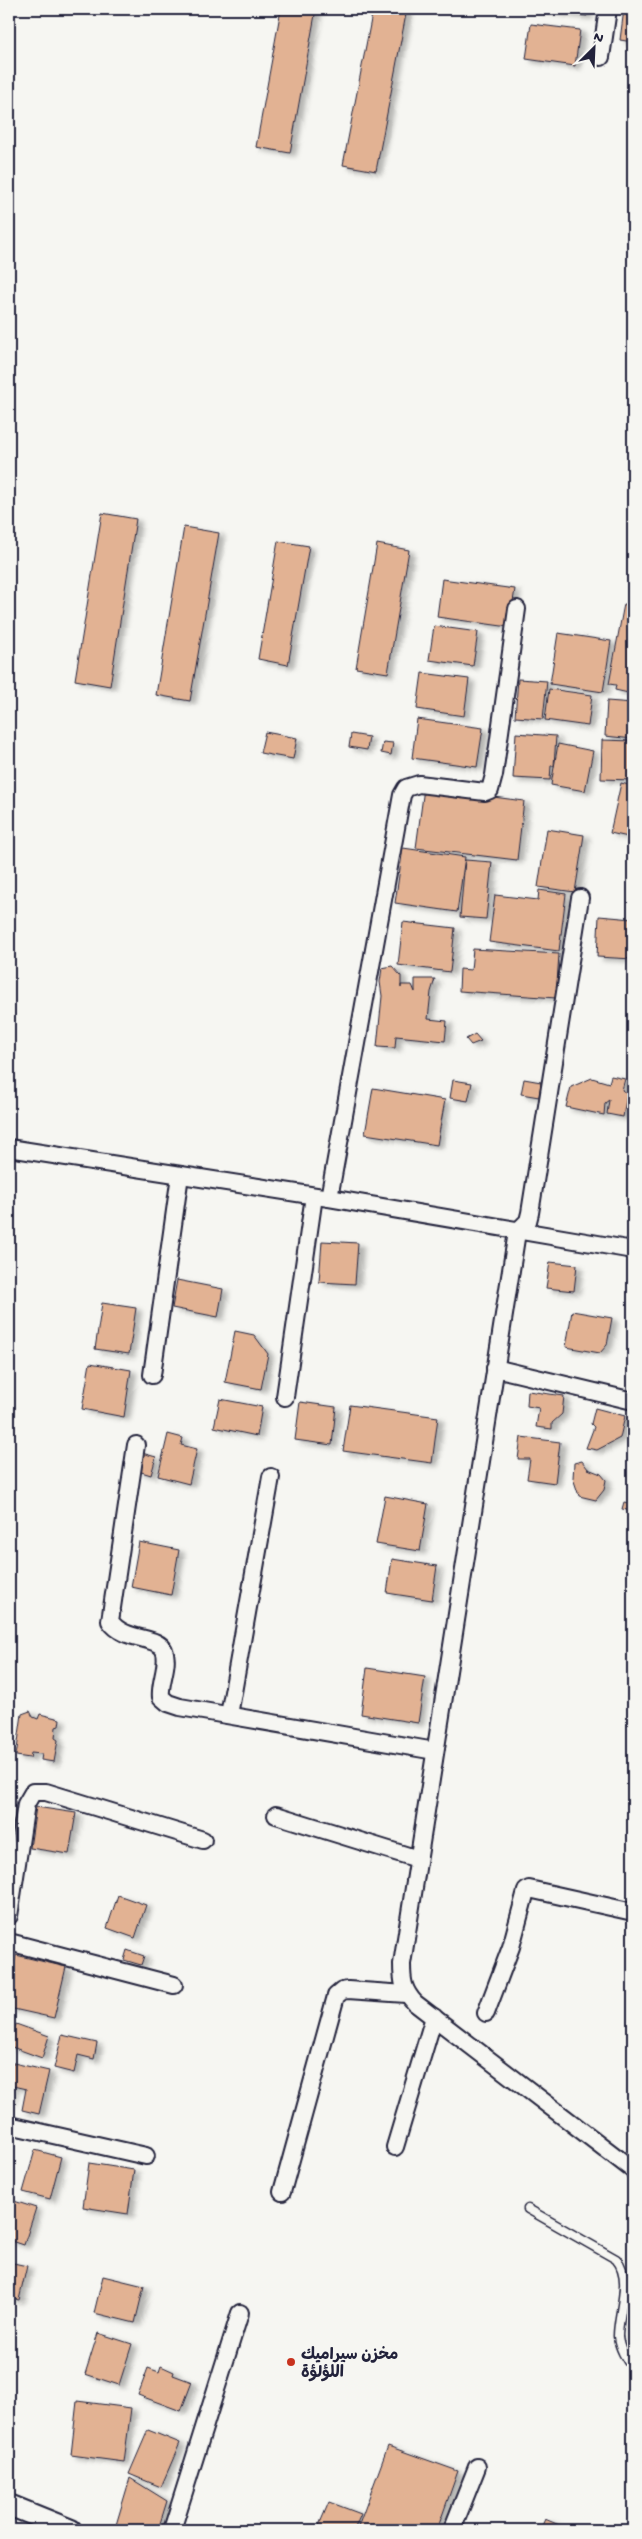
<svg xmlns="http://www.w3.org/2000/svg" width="642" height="2539" font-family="'Gochi Hand','Playpen Sans Arabic',sans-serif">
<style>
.building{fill:#e2b293;stroke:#22223b;filter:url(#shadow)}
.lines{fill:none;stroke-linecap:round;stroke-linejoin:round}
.service-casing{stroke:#22223b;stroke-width:11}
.minor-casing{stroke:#22223b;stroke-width:20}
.tertiary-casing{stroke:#22223b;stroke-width:24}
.service{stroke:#f6f6f2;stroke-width:8}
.minor{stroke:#f6f6f2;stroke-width:16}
.tertiary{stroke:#f6f6f2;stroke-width:20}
.poi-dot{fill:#c8321e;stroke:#f6f6f2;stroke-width:2}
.labels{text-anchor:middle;stroke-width:4.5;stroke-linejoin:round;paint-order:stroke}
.poi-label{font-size:16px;font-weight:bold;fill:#22223b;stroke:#f6f6f2;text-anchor:start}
</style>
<defs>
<filter id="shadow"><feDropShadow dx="5.5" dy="3" stdDeviation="2.5" flood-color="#0004"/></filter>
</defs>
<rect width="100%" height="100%" fill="#f6f6f2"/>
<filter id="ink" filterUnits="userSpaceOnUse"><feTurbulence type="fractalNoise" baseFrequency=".02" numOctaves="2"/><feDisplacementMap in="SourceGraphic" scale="10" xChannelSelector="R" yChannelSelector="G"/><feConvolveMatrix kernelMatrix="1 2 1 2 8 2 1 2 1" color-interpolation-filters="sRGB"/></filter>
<g filter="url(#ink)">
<!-- building -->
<g class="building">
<polygon points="281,9 316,9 290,153 256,147"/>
<polygon points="373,9 407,9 376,171 343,165"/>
<polygon points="532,9 587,9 587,16"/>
<polygon points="624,9 633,9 633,42 620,40"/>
<polygon points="531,24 580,30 575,66 526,59"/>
<polygon points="102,513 136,519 110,686 75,680"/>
<polygon points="184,527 219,533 190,701 156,695"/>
<polygon points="278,541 309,546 288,665 258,659"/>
<polygon points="377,544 409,550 388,673 356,668"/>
<polygon points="442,579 515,589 509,627 437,617"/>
<polygon points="624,604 633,605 633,694 615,690 616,685 609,684"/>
<polygon points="434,626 478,632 473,666 429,660"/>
<polygon points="558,633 611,641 603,692 550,684"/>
<polygon points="422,673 469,679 464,716 417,709"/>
<polygon points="518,679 547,681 543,719 515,717"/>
<polygon points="549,689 592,695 588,726 545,720"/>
<polygon points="607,701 633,703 633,739 605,736"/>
<polygon points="417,719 483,728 477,767 412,758"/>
<polygon points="265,732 297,738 293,759 260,753"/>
<polygon points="516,733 556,736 554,766 551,766 550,780 513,778"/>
<polygon points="351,734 369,737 367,750 349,747"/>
<polygon points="602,740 633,741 633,780 601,779"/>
<polygon points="383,742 393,743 391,755 381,753"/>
<polygon points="558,744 593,751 585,791 551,785"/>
<polygon points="621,783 633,786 633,838 610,833"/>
<polygon points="424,788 524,801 517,860 416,848"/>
<polygon points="547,829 584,835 575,892 538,887"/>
<polygon points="403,848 465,857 457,912 395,903"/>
<polygon points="465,860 492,862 486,919 460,917"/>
<polygon points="539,890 566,894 559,951 489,942 495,895 538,900"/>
<polygon points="599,916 633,919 633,959 597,957"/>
<polygon points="403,922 455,928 450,972 398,965"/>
<polygon points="473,949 559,954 556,998 459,991 460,969 471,970"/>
<polygon points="392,966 401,976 401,988 401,985 412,985 415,992 415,979 435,979 431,992 428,1019 447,1021 445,1041 396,1036 395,1048 377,1047 382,996 380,982 382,968"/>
<polygon points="475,1034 481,1041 471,1045 466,1039"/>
<polygon points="611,1076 625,1079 622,1090 627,1094 623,1117 607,1114 609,1100 605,1103 604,1115 566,1107 571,1087 592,1078 609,1083"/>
<polygon points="524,1079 541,1082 539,1097 521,1094"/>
<polygon points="453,1080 472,1083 468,1101 450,1098"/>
<polygon points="373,1088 445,1100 437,1145 365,1134"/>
<polygon points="632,1088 633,1088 633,1106 629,1105"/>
<polygon points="322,1241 358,1243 355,1284 319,1282"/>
<polygon points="550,1262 577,1265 574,1291 546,1288"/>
<polygon points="177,1280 223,1289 218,1317 172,1308"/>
<polygon points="102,1303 136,1308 129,1354 95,1349"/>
<polygon points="572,1311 612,1318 607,1345 600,1353 566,1347"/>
<polygon points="235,1331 254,1335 268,1354 261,1389 225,1382"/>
<polygon points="90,1363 131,1370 124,1417 82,1409"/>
<polygon points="528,1391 564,1396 562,1414 552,1423 552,1429 536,1427 539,1408 527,1406"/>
<polygon points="220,1399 262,1407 257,1436 214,1427"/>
<polygon points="300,1402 336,1407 332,1445 295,1440"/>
<polygon points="350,1405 438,1417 432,1463 343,1451"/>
<polygon points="595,1408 625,1416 620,1438 597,1450 586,1448 594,1427 591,1424"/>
<polygon points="168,1434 183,1438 181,1445 197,1449 189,1484 158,1476"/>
<polygon points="521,1437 560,1442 555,1483 527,1479 530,1459 518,1459"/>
<polygon points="142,1453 156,1457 151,1475 138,1471"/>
<polygon points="582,1461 588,1469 601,1474 606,1480 604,1490 596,1500 579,1496 573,1478 574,1463"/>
<polygon points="385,1496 428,1504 420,1551 376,1544"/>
<polygon points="624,1502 633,1504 633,1511 622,1509"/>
<polygon points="139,1542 179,1550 171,1595 131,1587"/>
<polygon points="392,1559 437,1566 432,1600 387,1593"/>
<polygon points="367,1668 425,1677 418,1723 361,1714"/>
<polygon points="30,1711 33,1717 38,1719 40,1714 60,1719 59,1726 56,1727 55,1738 58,1740 54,1762 41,1760 42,1754 31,1753 30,1758 16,1756 22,1714"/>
<polygon points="36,1807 76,1813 69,1854 30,1848"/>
<polygon points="118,1895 146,1905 135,1938 107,1928"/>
<polygon points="127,1950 144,1956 141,1965 124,1960"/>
<polygon points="16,1955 66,1967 54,2018 9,2008 9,1989"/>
<polygon points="16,2024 49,2036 42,2058 9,2046"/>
<polygon points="62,2035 97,2043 94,2059 78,2055 74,2073 54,2068"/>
<polygon points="9,2062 49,2071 39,2114 22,2110 26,2089 13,2086 9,2103"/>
<polygon points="35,2150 61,2157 50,2199 23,2192"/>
<polygon points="89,2163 134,2170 128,2214 83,2207"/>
<polygon points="14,2201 36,2208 24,2245 9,2240 9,2211 11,2212"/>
<polygon points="9,2262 27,2266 19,2300 9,2298"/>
<polygon points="103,2276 144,2286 135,2323 94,2313"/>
<polygon points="98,2333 132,2344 119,2385 85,2374"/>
<polygon points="161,2366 174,2372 173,2375 192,2382 181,2411 138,2395 148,2368 159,2372"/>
<polygon points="77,2401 131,2408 124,2462 71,2455"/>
<polygon points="148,2430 180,2443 161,2487 129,2474"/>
<polygon points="388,2446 458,2471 437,2530 357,2530"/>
<polygon points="130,2478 167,2501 158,2530 133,2530 116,2525"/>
<polygon points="329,2502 361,2514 354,2530 317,2530"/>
<polygon points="545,2519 571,2530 540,2530"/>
</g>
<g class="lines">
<defs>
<path id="service" d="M 528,2209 L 616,2259 C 633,2278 618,2312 618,2336 C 619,2347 626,2360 633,2368"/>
<g id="minor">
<polyline points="601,57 608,9"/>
<path d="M 580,898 L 530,1213 L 528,1221 L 517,1232 L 402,1964 C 402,1981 403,1990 415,2003 L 633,2170"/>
<polyline points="9,1148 329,1198 633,1250"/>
<polyline points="329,1198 402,795 406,788 419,784 485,792 490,790 494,775 517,609"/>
<polyline points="495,1368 633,1401"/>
<polyline points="152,1375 180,1175"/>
<polyline points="285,1397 314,1196"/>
<path d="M 136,1445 L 110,1621 C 124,1642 157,1635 164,1650 C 170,1663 159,1683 161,1697 L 168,1703 L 180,1707 L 435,1751"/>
<polyline points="229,1715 271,1477"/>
<polyline points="276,1815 418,1859"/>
<polyline points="9,1916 26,1804 33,1792 46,1792 203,1840"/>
<polyline points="9,1942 174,1985"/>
<polyline points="486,2013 511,1947 526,1891 529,1889 633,1912"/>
<polyline points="9,2125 146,2156"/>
<polyline points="395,2147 434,2017"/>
<polyline points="282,2192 336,1996 342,1991 348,1990 406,1994"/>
<polyline points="172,2530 240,2313"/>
<polyline points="452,2530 477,2467"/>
</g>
<polyline id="tertiary" points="9,2505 71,2530"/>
</defs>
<!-- service casing -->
<use href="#service" class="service-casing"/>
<!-- minor casing -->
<use href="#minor" class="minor-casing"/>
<!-- tertiary casing -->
<use href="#tertiary" class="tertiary-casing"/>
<!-- service -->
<use href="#service" class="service"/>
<!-- minor -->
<use href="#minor" class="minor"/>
<!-- tertiary -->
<use href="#tertiary" class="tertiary"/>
</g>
</g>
<!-- markers -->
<circle class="poi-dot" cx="291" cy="2362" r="5"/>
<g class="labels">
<!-- poi labels -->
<g class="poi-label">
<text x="301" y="2359">مخزن سيراميك<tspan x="301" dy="18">اللؤلؤة</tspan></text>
</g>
</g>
<!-- margin -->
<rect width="642" height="2539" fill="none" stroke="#f6f6f2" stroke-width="30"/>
<rect x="15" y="15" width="612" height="2509" fill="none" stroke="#22223b" stroke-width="2" filter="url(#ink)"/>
<!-- north arrow -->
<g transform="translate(594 48) rotate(24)" stroke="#f6f6f2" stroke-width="4" paint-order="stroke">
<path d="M0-4L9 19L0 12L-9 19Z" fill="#22223b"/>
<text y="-8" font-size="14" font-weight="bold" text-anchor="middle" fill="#22223b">N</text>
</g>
</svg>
